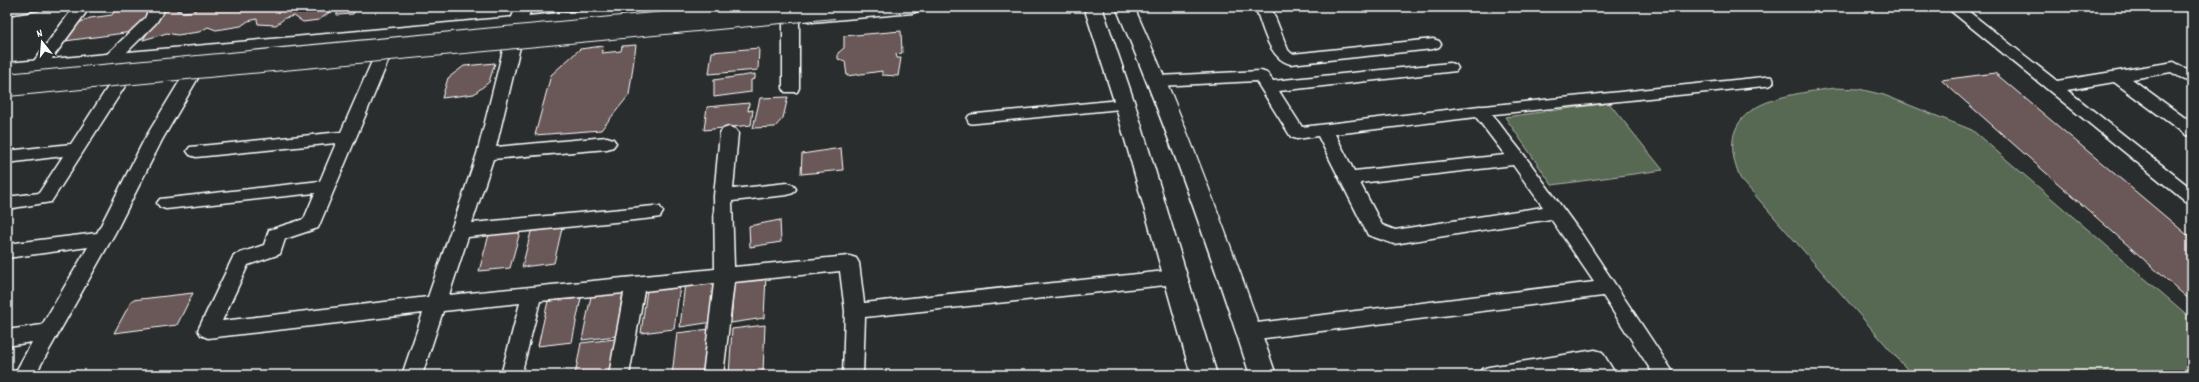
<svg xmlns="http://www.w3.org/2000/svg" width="2199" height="382" font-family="Dekko,sans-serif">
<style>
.green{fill:#586953;stroke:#acb4a9}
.building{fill:#6b5858;stroke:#fff}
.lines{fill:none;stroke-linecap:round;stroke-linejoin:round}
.lane-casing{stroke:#fff;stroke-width:12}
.street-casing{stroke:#fff;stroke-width:3}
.secondary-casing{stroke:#fff;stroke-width:3}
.lane{stroke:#2a2d2e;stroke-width:9}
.street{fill:#2a2d2e;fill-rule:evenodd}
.secondary{fill:#2a2d2e;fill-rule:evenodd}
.secondary-bridge-casing{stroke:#fff;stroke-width:24;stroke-linecap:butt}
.secondary-bridge{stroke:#2a2d2e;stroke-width:22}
</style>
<rect width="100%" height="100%" fill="#2a2d2e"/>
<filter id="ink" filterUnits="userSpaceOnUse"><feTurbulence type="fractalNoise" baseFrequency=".025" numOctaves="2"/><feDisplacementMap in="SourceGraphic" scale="8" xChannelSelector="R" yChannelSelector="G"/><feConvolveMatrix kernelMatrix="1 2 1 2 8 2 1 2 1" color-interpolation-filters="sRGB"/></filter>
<g filter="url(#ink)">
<!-- green -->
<g class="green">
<path d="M 1835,88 L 1859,89 L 1884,95 L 1972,130 L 2192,319 L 2192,375 L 1912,375 L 1740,178 C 1709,103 1782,95 1835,88 Z"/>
<polygon points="1609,103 1663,170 1552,185 1505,117"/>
</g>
<!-- building -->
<g class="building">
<polygon points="199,7 216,8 357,7 353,14 337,15 337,10 331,11 319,20 303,22 294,16 285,18 276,25 258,24 257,19 248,21 241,26 216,30 208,27 199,32 177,35 167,33 143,40 158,15 169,9 177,8 177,11 181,10 181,12 194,11"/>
<polygon points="134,8 132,11 154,9 132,32 65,41 76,24 90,18 112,15 115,10"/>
<polygon points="901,31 902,53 896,54 897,58 901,58 898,76 882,75 882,71 847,76 845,61 838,59 838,53 844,48 844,36"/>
<polygon points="636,45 629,95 601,130 535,135 551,75 580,49 603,46 602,53 621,51 622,46"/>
<polygon points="759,48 758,70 709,74 712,52"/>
<polygon points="495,63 489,82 474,94 442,98 448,78 464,66"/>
<polygon points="1995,73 2192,239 2192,302 1941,80"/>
<polygon points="755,74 755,79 751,80 751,92 714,97 714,80"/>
<polygon points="788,97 783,118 775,127 753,128 760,98"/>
<polygon points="749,103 748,111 753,110 751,125 704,130 707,107"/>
<polygon points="841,148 843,170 801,174 802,154"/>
<polygon points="780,220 781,242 750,247 749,226"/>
<polygon points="563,224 554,263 522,267 532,228"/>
<polygon points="521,228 510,268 479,271 490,231"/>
<polygon points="766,276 764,318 731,323 734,279"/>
<polygon points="717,279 713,322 680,327 685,283"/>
<polygon points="680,286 674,329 641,333 647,290"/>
<polygon points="623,292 616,336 582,340 591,296"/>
<polygon points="193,293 177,325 114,333 132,300"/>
<polygon points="581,298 572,342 538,346 548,301"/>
<polygon points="765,325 763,372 729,375 732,329"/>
<polygon points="710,329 706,375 672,375 677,333"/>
<polygon points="615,339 609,375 575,375 581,343"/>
</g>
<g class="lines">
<defs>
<g id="lane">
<polyline points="1480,111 1769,81"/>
<polyline points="972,119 1125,104"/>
</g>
<g id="street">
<polygon points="7,7 41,7 38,10 7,15"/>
<polygon points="74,7 90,7 45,68 33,68 31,65"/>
<polygon points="150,7 166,7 156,23 117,62 105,62 103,59 105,56 145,18"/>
<polygon points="516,7 532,7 526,22 496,147 607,137 613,139 616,143 613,147 607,149 493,159 472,223 654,206 660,207 663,212 660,217 654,218 468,237 449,295 715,269 714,196 720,133 723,129 729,127 735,129 738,133 733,189 787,183 793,185 796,189 793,193 787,195 732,201 734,267 849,256 856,258 859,263 864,303 1175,270 1182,272 1185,277 1182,282 1175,284 865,317 863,375 843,375 845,311 840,271 734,282 723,375 703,375 714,283 644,291 629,375 609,375 624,293 540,301 521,375 501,375 520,303 443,311 422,375 402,375 423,313 208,338 201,335 198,330 234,255 264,245 269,230 304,219 315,193 166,209 160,207 157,203 160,199 320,181 336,143 196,157 190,155 187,151 190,147 341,132 373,59 375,56 387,56 389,59 318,228 285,239 280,254 248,265 222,321 428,297 477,154 510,22"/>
<path d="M 1255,7 L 1271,7 L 1288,50 L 1292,54 L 1433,39 L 1439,41 L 1441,44 L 1439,47 L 1433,49 L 1290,64 C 1268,58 1263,26 1255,7 Z"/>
<polygon points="1946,7 1963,7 2057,81 2174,62 2192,72 2192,84 2171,72 2132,79 2192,123 2192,136 2186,135 2114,82 2067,90 2192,189 2192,204 2186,202"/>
<polygon points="791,13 796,15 799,18 799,88 797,92 785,92 783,88 783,18 786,15"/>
<path d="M 1450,63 L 1456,65 L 1458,68 L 1456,71 L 1279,91 L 1302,127 L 1480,106 L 1486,107 L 1524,155 L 1583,236 L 1675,375 L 1654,375 L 1603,296 L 1249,340 L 1242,338 L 1239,332 L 1242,326 L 1249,324 L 1594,282 L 1551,219 L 1394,244 L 1368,235 L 1318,136 L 1297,139 L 1291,137 L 1256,81 L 1158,86 L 1152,85 L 1150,81 L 1152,77 L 1158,76 L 1261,71 L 1267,73 L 1273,81 ZM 1476,117 L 1505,155 L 1354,171 L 1335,134 ZM 1513,165 L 1543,207 L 1395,230 L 1382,225 L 1360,183 Z"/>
<polygon points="190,73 196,74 198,78 162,140 115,233 35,375 14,375 32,342 7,346 7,330 42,325 88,247 7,258 7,244 97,233 144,140 184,74"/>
<polygon points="119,78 125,79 127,83 51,202 7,209 7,197 39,193 63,156 7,163 7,151 71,144 113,79"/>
<polygon points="1595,350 1602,352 1616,375 1595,375 1590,367 1540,375 1479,375 1482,369 1489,367"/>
</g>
<g id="secondary">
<polygon points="626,7 696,7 693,11 687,13 7,75 7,63"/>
<polygon points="850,7 921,7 918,11 912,13 812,22 805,20 803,16 805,12"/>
<polygon points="1084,7 1102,7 1135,104 1217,375 1191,375 1115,104"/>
<path d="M 1116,7 L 1134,7 C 1188,127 1233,250 1276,375 L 1250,375 C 1210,251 1167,127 1116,7 Z"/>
</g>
</defs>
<!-- lane casing -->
<use href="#lane" class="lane-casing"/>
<!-- street casing -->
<use href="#street" class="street-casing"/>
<!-- secondary casing -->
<use href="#secondary" class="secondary-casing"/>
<!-- lane -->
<use href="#lane" class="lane"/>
<!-- street -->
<use href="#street" class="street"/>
<!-- secondary -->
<use href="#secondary" class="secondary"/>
<defs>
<polyline id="secondary-bridge" points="7,85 834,7"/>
</defs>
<!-- secondary-bridge casing -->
<use href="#secondary-bridge" class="secondary-bridge-casing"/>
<!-- secondary-bridge -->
<use href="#secondary-bridge" class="secondary-bridge"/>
</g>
</g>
<!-- margin -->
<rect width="2199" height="382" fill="none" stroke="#2a2d2e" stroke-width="24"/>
<rect x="12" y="12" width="2175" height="358" fill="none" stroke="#fff" stroke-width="1.5" filter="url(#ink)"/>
<!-- north arrow -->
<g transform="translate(42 42) rotate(343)" stroke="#2a2d2e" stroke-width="3" paint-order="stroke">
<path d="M0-3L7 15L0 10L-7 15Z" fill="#ffffff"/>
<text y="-6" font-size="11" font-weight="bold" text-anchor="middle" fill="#ffffff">N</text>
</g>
</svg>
